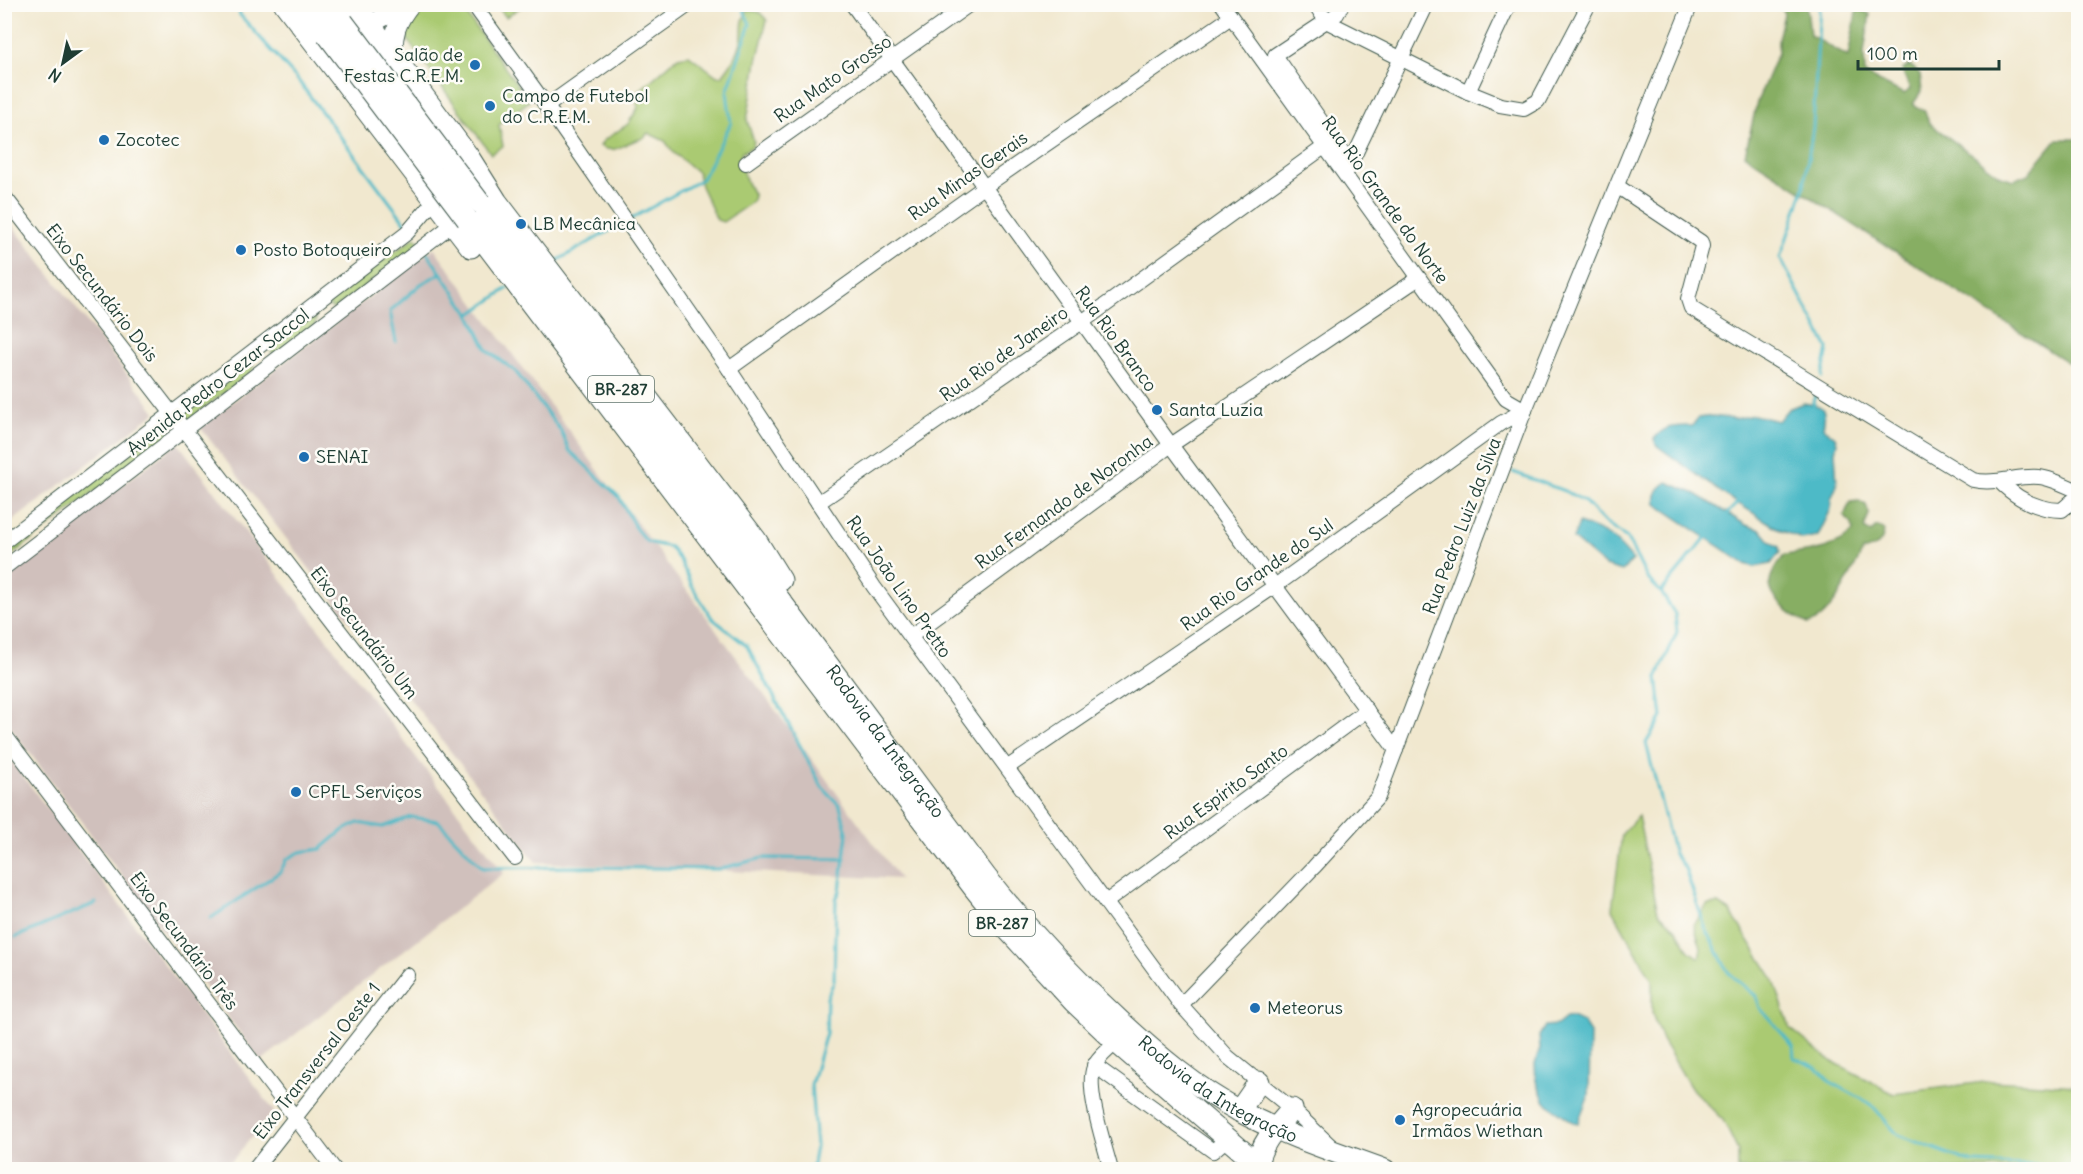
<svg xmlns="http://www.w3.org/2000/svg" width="2083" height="1174" font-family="Delius,sans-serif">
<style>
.industrial{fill:#d0c0bc}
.green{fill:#aaca72;stroke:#648453;stroke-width:1.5}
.forest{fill:#87ae64;stroke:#53764c;stroke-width:1.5}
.water{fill:#4dbac7;stroke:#367c7e;stroke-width:1.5}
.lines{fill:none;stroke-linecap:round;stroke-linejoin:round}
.stream{stroke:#4dbac7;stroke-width:3}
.minor-casing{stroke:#3e574b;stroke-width:16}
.major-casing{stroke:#3e574b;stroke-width:20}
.highway-casing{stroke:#3e574b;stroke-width:23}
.minor{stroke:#fff;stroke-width:14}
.major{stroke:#fff;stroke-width:18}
.highway{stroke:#fff;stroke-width:21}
.highway-bridge-casing{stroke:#3e574b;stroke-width:23;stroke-linecap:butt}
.highway-bridge{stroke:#fff;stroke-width:21}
.poi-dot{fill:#1f6fb2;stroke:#fdfcf7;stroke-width:2}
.labels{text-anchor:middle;stroke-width:5;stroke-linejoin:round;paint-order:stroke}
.shield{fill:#fdfcf7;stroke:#62766e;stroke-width:1.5}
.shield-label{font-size:16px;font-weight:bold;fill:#1f3d34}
.poi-label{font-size:18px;fill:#1f3d34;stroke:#fdfcf7;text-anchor:start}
.street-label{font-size:18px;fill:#1f3d34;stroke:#fdfcf7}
</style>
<rect width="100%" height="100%" fill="#fdfcf7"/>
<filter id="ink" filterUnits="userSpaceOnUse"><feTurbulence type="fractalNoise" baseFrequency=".0167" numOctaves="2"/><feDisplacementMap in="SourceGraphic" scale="12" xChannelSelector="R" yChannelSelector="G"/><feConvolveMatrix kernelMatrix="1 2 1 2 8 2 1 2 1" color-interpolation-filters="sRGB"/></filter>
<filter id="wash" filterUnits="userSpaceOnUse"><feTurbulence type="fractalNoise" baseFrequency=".008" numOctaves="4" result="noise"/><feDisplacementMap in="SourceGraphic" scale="24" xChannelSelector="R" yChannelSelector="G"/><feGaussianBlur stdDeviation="1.35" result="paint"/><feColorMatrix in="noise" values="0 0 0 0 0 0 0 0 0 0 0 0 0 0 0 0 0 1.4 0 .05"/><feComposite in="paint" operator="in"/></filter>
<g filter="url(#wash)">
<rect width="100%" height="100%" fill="#f1e8cf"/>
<!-- industrial -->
<g class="industrial">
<polygon points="5,216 156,412 5,527"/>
<polygon points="434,248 900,879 536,862 200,427"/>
<polygon points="178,443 504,873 261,1061 5,720 5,574"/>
<polygon points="5,752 274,1111 225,1169 5,1169"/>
</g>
<!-- green -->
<g class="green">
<polygon points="425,5 460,5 529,101 499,125 503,146 491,154 404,35 412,14"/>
<polygon points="496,5 524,5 506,17"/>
<path d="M 748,10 L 759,12 L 767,20 L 757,61 L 747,120 L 754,142 L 752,147 L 741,153 C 739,167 747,184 754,196 L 752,202 L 723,222 L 717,220 L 701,186 L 698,173 L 674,153 L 665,141 L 648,133 C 644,139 638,140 631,142 C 620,147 612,154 600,146 L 603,141 L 628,124 L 638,108 L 636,96 L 639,91 L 678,57 L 689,55 L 717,76 L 722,76 C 730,66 738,54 741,42 C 744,29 739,23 748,10 Z"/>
<polygon points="415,237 421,244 334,309 329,306 328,301"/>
<polygon points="312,317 316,319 315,325 275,355 271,352 270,346 303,320"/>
<polygon points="247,363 253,365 253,371 191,418 185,419 185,412"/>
<polygon points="166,428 170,430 168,436 5,560 5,548 159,431"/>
<polygon points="1638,816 1658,912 1676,929 1689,951 1699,958 1701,948 1694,925 1707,905 1719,904 1730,911 1773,978 1790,1028 1828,1059 1894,1094 1991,1081 2078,1086 2078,1169 1738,1169 1738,1151 1723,1120 1691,1088 1662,1040 1652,1013 1652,980 1612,909 1622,834"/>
</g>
<!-- forest -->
<g class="forest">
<polygon points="1780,5 1805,5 1807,7 1810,35 1848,57 1857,8 1870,14 1864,53 1865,74 1904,94 1910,89 1902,70 1910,65 1920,74 1922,91 1913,104 1925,111 1929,123 2001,176 2014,180 2028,174 2057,139 2078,139 2078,363 2067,362 1745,155 1757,102 1778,52 1778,39 1784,14"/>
<path d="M 1859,501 L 1866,505 L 1869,514 L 1864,529 L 1871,533 L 1876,527 L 1884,530 C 1883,545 1876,547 1863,551 C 1851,572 1832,619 1808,624 C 1793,616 1764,597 1771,577 C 1774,569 1780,562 1784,555 C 1807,552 1837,550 1853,531 L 1852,524 L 1844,516 L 1850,502 Z"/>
</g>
<!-- water -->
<g class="water">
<path d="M 1803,403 C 1821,405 1828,406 1823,427 L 1835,437 L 1837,442 L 1835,452 L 1837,485 L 1831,499 L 1831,509 L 1818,536 L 1802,539 L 1782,531 L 1729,498 L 1656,445 L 1654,439 C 1665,425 1675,426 1692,426 L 1698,418 L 1713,416 L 1734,419 L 1754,415 L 1778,421 L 1788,409 Z"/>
<path d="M 1667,482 L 1696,494 L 1746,525 L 1761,530 L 1770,541 L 1779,547 L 1780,552 L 1771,564 L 1755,567 L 1745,564 L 1656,504 C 1654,494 1658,488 1667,482 Z"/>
<path d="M 1579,523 C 1608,533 1613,536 1633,560 L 1622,571 L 1605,566 L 1573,539 Z"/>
<polygon points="1572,1017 1583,1022 1590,1033 1589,1095 1578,1123 1573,1122 1545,1102 1536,1081 1535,1064 1540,1048 1539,1036 1545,1026 1557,1025 1566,1018"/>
</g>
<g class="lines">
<!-- stream -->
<g class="stream">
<polyline points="238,4 240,15 297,79 407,225"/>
<polyline points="1820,4 1813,127 1803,191 1780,258 1828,348 1822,377"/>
<polyline points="629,220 702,179 731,123 727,92 750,24 741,4"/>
<polyline points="425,250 441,273"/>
<polyline points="553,263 623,223"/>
<polyline points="470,315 508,288"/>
<polyline points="396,342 390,311 421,284 441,273 470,315 487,350 515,371 561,431 569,450 619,497 636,529 647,542 670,547 681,562 693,588 712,618 747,646 822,787 840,806 847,833 840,891 836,899 834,981 827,998 826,1033 811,1085 816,1146 812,1170"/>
<polyline points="1813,406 1816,394"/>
<polyline points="1513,472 1567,492 1584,501 1606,524 1627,538 1647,578 1661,592 1675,614 1677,632 1657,678 1662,717 1646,743 1674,854 1685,868 1705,927 1728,972 1756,996 1760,1008 1793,1046 1794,1058 1816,1067 1829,1081 1871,1104 1898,1135 1973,1163 2078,1167"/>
<polyline points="1726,515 1738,502"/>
<polyline points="1661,592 1708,535"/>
<polyline points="211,918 280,872 287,859 300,852 321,849 341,832 358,823 383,827 411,817 438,821 483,868 579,867 718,869 763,858 845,859"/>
<polyline points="16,937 96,903"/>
</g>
</g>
</g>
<g filter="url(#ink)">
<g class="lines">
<defs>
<g id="minor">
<polyline points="473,4 541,98 729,369 874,587 1181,1005 1228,1057 1292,1109 1333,1148"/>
<polyline points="852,4 1171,445 1396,750"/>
<polyline points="1222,4 1506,399 1525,410"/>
<polyline points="1315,4 1326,21 1468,92 1500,105 1524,109 1538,101 1589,4"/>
<polyline points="1342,4 1337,14 1275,55 1351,164"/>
<polyline points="1468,92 1509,4"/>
<polyline points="547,106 690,4"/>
<polyline points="746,163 970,4"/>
<polyline points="1347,171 1427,4"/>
<path d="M 1617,186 L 1701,242 L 1702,246 L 1688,299 L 1691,308 L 1973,480 C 1996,485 2016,475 2039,477 C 2051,478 2067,486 2078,491"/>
<polyline points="4,196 515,858"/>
<polyline points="729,369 984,187 1231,17"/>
<path d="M 1999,481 C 2016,498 2038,510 2062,510 L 2072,501 L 2078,502"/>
<polyline points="818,503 1082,322 1324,147"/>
<polyline points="4,542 407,233 435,200"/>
<polyline points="4,568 453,224"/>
<polyline points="911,636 1171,445 1419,278"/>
<polyline points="4,734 335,1170"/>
<polyline points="1008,767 1275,586 1501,423 1525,410"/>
<polyline points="1106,902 1367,710"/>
<polyline points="1181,1005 1314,867 1378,797 1525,410 1691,4"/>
<polyline points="1094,1065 1213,1151 1228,1138"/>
<polyline points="254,1170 407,975"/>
<path d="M 1111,1170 C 1105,1146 1085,1089 1094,1067 C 1097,1058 1110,1049 1116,1042"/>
</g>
<g id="major">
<polyline points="370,24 384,17 402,4"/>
<path d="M 394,57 C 392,35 397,21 411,4"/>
</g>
<g id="highway">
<polyline points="285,4 471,247"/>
<polyline points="305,4 327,34"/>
<polyline points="330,4 343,22"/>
<polyline points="355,4 468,156 497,202 756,540 781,580"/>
<path id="s1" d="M 480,203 L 762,576 L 986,877 C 1027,929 1071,976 1120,1021 C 1157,1055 1196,1088 1241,1112 C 1286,1136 1336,1152 1385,1170"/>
<polyline points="467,219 974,888 1007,929 1074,1002 1116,1042 1264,1170"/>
<polyline points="1239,1111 1259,1082"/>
<path d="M 1257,1164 C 1262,1141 1277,1127 1292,1109"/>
</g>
</defs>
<!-- minor casing -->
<use href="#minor" class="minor-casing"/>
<!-- major casing -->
<use href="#major" class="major-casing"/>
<!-- highway casing -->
<use href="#highway" class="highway-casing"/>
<!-- minor -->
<use href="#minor" class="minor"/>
<!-- major -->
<use href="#major" class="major"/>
<!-- highway -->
<use href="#highway" class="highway"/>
<defs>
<g id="highway-bridge">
<polyline points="343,22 480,203"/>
<polyline points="327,34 467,219"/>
</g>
</defs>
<!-- highway-bridge casing -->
<use href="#highway-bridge" class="highway-bridge-casing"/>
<!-- highway-bridge -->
<use href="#highway-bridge" class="highway-bridge"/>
</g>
</g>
<!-- markers -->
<g class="poi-dot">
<circle cx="475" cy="65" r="6"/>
<circle cx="490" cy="106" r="6"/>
<circle cx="104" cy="140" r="6"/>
<circle cx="521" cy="224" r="6"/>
<circle cx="241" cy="250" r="6"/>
<circle cx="1157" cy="410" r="6"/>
<circle cx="304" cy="457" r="6"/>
<circle cx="296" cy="792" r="6"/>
<circle cx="1255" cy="1008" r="6"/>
<circle cx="1400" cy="1120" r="6"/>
</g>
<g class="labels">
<!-- shield labels -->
<g class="shield">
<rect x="588" y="376" width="66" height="26" rx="4.5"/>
<rect x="969" y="910" width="66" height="26" rx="4.5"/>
</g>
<g class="shield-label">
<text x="621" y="395">BR-287</text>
<text x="1002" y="929">BR-287</text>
</g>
<!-- poi labels -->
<g class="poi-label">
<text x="463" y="61" text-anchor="end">Salão de<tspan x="463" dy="21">Festas C.R.E.M.</tspan></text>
<text x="502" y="102">Campo de Futebol<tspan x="502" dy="21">do C.R.E.M.</tspan></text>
<text x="116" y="146">Zocotec</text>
<text x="533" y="230">LB Mecânica</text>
<text x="253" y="256">Posto Botoqueiro</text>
<text x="1169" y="416">Santa Luzia</text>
<text x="316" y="463">SENAI</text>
<text x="308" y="798">CPFL Serviços</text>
<text x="1267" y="1014">Meteorus</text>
<text x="1412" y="1116">Agropecuária<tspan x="1412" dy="21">Irmãos Wiethan</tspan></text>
</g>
<!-- street labels -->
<g class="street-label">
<text transform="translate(833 79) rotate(-35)" y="6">Rua Mato Grosso</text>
<text transform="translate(968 176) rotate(-35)" y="6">Rua Minas Gerais</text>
<text transform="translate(1385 200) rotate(54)" y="6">Rua Rio Grande do Norte</text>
<text transform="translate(102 293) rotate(52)" y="6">Eixo Secundário Dois</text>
<text transform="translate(1116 339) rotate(54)" y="6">Rua Rio Branco</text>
<text transform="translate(1004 354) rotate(-35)" y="6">Rua Rio de Janeiro</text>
<text transform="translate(218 382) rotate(-38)" y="6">Avenida Pedro Cezar Saccol</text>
<text transform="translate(1064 502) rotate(-36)" y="6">Rua Fernando de Noronha</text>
<text transform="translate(1462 526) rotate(-69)" y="6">Rua Pedro Luiz da Silva</text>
<text transform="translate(1257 575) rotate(-35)" y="6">Rua Rio Grande do Sul</text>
<text transform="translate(899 587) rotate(55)" y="6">Rua João Lino Pretto</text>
<text transform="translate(364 633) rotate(52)" y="6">Eixo Secundário Um</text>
<text dy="6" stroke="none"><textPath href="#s1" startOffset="674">Rodovia da Integração</textPath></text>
<text transform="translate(1226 792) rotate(-36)" y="6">Rua Espírito Santo</text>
<text transform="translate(184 941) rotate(53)" y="6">Eixo Secundário Três</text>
<text transform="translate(317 1061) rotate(-52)" y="6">Eixo Transversal Oeste 1</text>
<text dy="6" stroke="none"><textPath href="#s1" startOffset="1160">Rodovia da Integração</textPath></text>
</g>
</g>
<!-- margin -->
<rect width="2083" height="1174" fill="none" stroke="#fdfcf7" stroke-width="24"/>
<!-- north arrow -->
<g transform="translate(63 63) rotate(213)" stroke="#fdfcf7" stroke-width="4.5" paint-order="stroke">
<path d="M0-4.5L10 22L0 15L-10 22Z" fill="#1f3d34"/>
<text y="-9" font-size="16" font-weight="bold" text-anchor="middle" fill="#1f3d34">N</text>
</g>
<!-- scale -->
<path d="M1858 60v9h141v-9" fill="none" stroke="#1f3d34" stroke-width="3"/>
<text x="1867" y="60" font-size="18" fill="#1f3d34" stroke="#fdfcf7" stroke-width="4.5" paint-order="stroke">100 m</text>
</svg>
